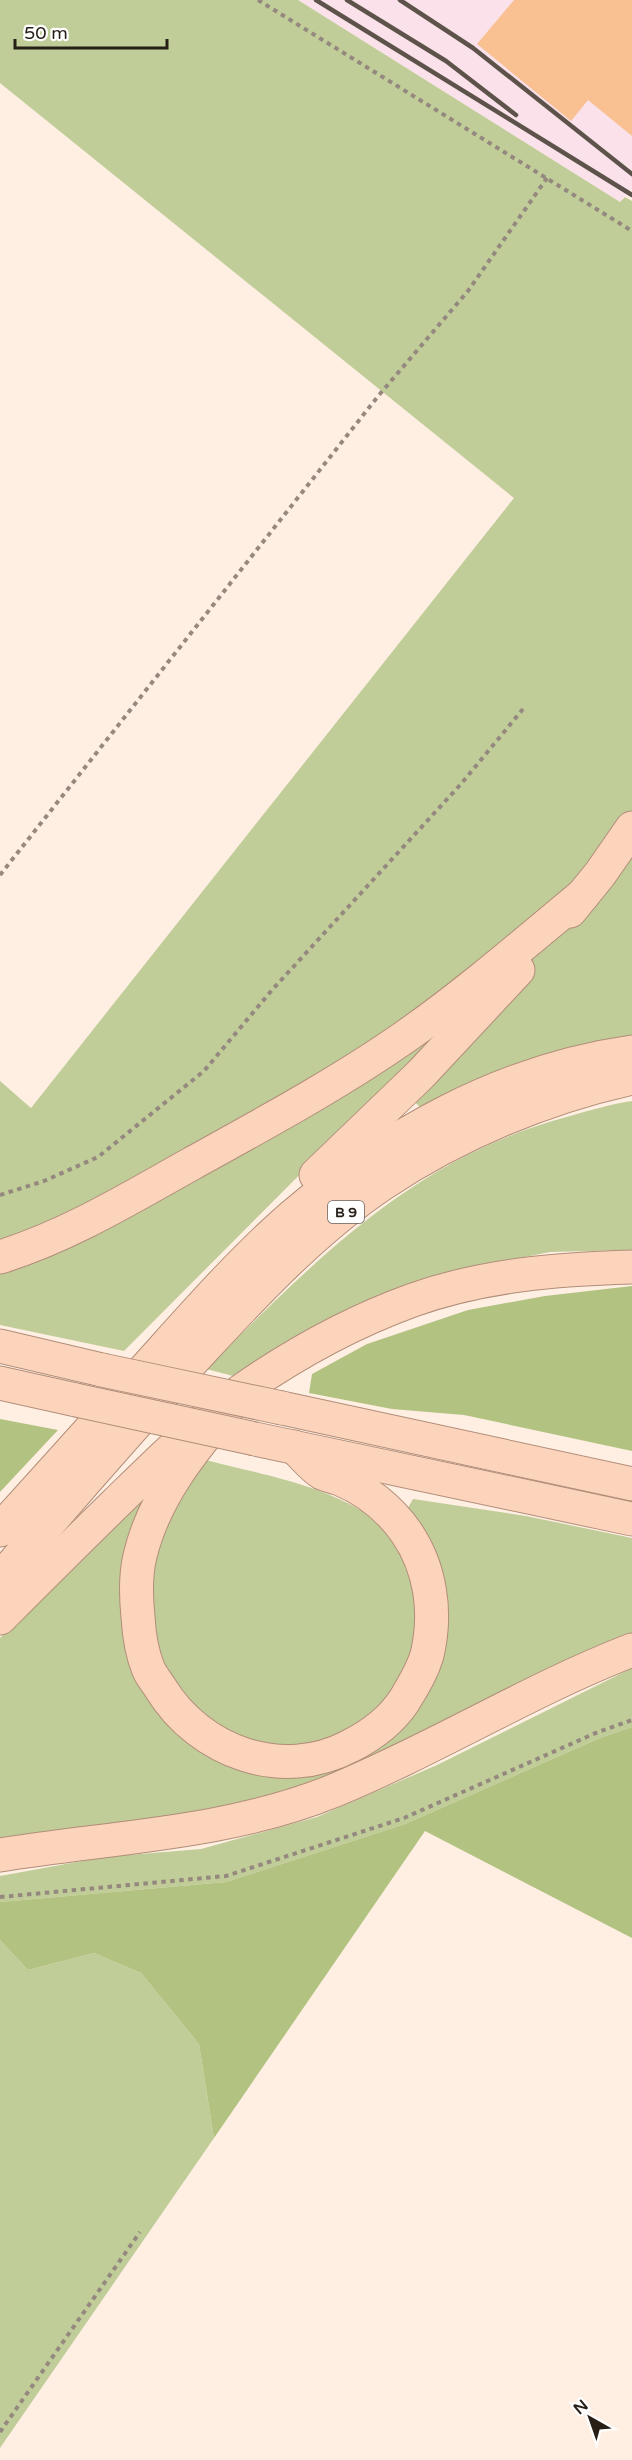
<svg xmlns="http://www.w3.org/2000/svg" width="632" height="2460" font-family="'Varela Round',sans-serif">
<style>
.industrial{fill:#fae1ea}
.green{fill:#c0cd99}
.forest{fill:#b2c280}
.building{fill:#f9c092}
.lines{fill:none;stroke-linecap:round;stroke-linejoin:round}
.trunk-casing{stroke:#b18d78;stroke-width:35}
.path{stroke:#95887e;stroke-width:4;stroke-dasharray:4.5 4.5;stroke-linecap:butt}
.trunk{stroke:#fcd4bc;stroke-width:33}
.rail{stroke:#5e534a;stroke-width:4.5}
.trunk-bridge-casing{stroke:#b18d78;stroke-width:35;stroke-linecap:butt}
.trunk-bridge{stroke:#fcd4bc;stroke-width:33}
.labels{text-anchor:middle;stroke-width:5;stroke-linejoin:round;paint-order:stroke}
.shield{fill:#fff;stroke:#68625c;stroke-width:1.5}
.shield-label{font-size:14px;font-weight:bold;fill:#271e16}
</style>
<rect width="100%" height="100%" fill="#ffefe3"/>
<!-- industrial -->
<polygon class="industrial" points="298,0 632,0 632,188 620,202"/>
<!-- green -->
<g class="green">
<path d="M 0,0 L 298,0 L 620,202 L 625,197 L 632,201 L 632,1037 C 563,1041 484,1080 421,1108 L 393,1081 L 124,1351 L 0,1325 L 0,1081 L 31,1108 L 514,498 L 0,83 Z"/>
<path d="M 632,1101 L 632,1250 L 550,1252 L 453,1271 L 357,1304 L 275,1348 L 237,1377 L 206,1369 C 317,1259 414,1157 570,1116 C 591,1110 611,1104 632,1101 Z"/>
<path d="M 206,1460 C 270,1477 342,1487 393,1534 L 413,1499 L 526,1516 L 632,1538 L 632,1638 L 320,1785 L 229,1811 L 0,1843 L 0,1638 L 141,1491 Z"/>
<polygon points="632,1668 632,1727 600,1738 405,1824 226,1882 0,1902 0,1876 104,1857 201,1849 317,1817 437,1765"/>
<polygon points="0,1940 28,1970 94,1953 141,1973 199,2044 214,2138 0,2448"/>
</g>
<!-- forest -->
<g class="forest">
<polygon points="632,1286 632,1451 464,1415 392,1409 309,1393 312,1374 367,1344 468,1310 545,1296"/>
<polygon points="0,1419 58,1430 0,1492"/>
<polygon points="632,1727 632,1938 425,1831 214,2138 199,2044 141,1973 94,1953 28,1970 0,1940 0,1902 226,1882 405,1824 600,1738"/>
</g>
<!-- building -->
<polygon class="building" points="514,0 632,0 632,136 588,100 571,121 477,44"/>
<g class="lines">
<defs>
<g id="trunk">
<polyline points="570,911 600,874 632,828"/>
<polyline points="316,1175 421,1074 518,970"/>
<path d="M 0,1257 C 68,1236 130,1198 191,1164 C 265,1123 341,1082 409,1034 C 470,991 526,942 583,895"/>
<polyline points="0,1346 102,1370"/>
<polyline points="0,1383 76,1400"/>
<path d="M 241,1392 C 200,1441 155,1492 140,1556 C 135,1576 136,1597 138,1617 C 139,1634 142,1653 148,1668 C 151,1676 157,1682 161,1689 C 200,1752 282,1782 350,1746 C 372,1735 390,1722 404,1701 C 413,1686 422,1672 427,1655 C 437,1613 431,1568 406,1532 C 390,1509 366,1490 340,1479 C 335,1477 328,1476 322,1473 C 312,1467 303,1455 294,1447"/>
<polyline points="282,1408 632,1484"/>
<polyline points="255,1439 632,1519"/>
<path d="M 0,1530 C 49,1476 97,1422 146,1368 C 192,1317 238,1264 290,1218 C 387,1135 503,1070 632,1052"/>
<path d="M 0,1579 C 69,1500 137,1420 208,1344 C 261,1287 317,1228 382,1184 C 457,1134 545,1097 632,1078"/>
<path d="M 0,1618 C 39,1579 77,1541 116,1503 C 156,1464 196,1424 241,1391 C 294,1354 352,1322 413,1300 C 483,1275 558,1269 632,1267"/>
<path d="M 0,1855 C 111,1837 227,1834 333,1791 C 435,1749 529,1690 632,1650"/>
</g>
</defs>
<!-- trunk casing -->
<use href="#trunk" class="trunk-casing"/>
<!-- path -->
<g class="path">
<polyline points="258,0 632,231"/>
<polyline points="0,875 379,395 468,291 547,178"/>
<polyline points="0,1195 44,1181 98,1157 204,1071 272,990 461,784 523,709"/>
<polyline points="0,1897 226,1876 404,1818 598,1732 632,1720"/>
<polyline points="0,2432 140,2232"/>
</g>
<!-- trunk -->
<use href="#trunk" class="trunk"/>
<!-- rail -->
<g class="rail">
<polyline points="316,0 632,195"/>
<polyline points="347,0 446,61 516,115"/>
<polyline points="400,0 473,48 632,174"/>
</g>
<defs>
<g id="trunk-bridge">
<polyline points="102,1370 282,1408"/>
<polyline points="76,1400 255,1439"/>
</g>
</defs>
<!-- trunk-bridge casing -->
<use href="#trunk-bridge" class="trunk-bridge-casing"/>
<!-- trunk-bridge -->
<use href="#trunk-bridge" class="trunk-bridge"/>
</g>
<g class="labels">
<!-- shield labels -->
<rect class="shield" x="328" y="1201" width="36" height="22" rx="4.5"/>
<g class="shield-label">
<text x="346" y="1217">B 9</text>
</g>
</g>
<!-- north arrow -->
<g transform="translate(590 2418) rotate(320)" stroke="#ffffff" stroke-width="4.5" paint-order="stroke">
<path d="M0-4.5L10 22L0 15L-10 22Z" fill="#271e16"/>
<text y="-9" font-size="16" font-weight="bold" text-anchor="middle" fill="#271e16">N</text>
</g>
<!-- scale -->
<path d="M15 39v9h152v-9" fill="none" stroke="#271e16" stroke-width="3"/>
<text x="24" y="39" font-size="18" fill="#271e16" stroke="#ffffff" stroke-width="4.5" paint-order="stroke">50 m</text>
</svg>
